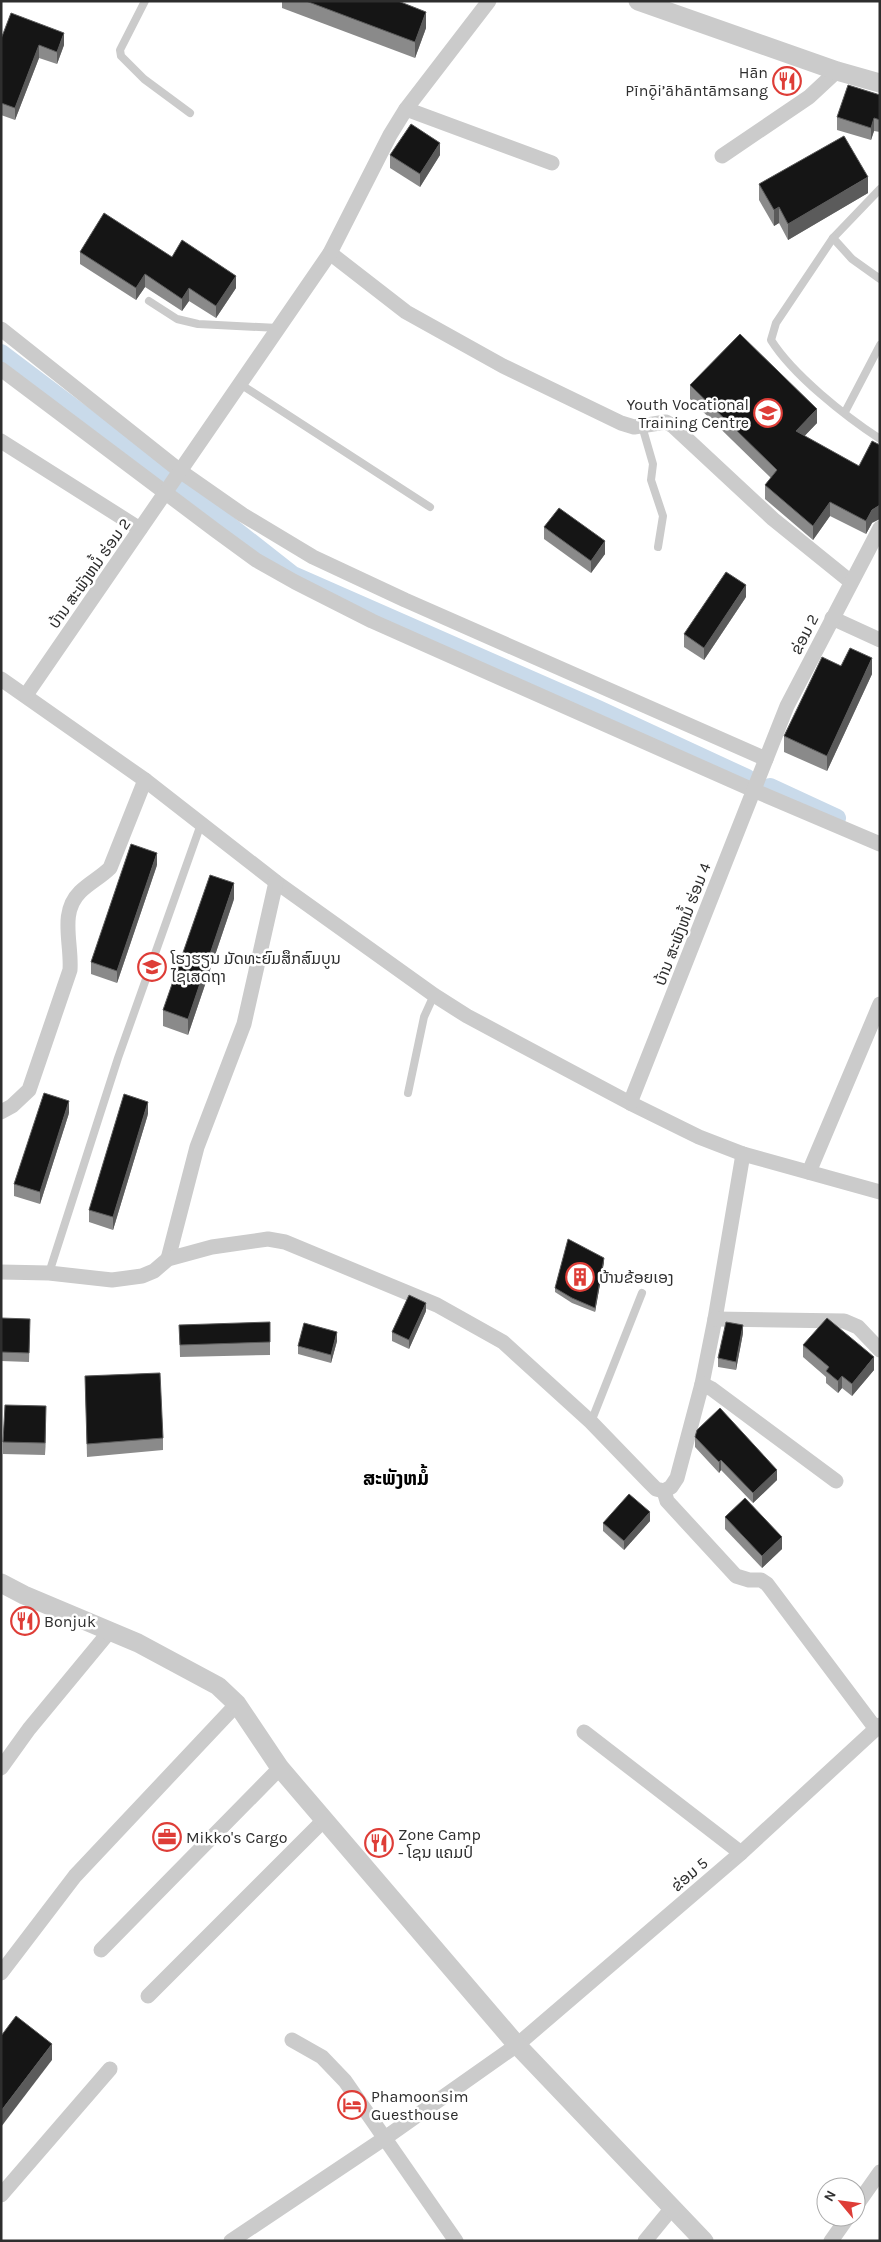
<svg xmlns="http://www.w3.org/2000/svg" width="881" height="2242" font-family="Karla,'Noto Sans Lao',sans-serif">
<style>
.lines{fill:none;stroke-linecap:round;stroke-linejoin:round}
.canal{stroke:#c9daea;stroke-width:18}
.service{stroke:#cbcbcb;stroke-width:8}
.minor{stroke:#cbcbcb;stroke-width:15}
.tertiary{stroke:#cbcbcb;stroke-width:19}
.wall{fill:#8a8a8a}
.shaded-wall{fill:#5b5b5b}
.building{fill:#151515;stroke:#5b5b5b}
.labels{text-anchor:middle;stroke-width:5;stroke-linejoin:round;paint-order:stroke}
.poi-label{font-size:16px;fill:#2e2e2e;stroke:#fff;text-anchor:start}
.street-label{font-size:16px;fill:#2e2e2e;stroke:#fff}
.quarter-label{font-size:19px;font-weight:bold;fill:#000;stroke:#fff}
</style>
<rect width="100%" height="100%" fill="#fff"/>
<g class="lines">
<!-- canal -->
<g class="canal">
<polyline points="1,353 163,475"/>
<polyline points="183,489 293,575 598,709 747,778"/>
<polyline points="770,787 837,818"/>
</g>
<!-- service -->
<g class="service">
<polyline points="145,1 120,50 121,56 144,79 190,113"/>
<polyline points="880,189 833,238 852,259 880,279"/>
<path d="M 833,238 L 776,323 L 771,340 C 793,375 845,416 880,439"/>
<polyline points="149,301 177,319 198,324 278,328"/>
<polyline points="240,384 430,507"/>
<polyline points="845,412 880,345"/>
<polyline points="642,426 653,464 651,480 663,516 658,547"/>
<polyline points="408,1093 424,1017 434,995"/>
<polyline points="49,1273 118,1058 201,824"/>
<polyline points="591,1422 642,1293"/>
</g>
<!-- minor -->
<g class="minor">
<polyline points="406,109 552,163"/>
<polyline points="722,156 809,97 837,71"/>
<polyline points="330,253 406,312 503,366 621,423 634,427 666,422 673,426 773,519 851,582"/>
<polyline points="1,329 180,471 243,515 313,557 405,600 766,759"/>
<polyline points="1,369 215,530 256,560 295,582 372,621 753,790 880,844"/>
<polyline points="1,441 140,529"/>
<polyline points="832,618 880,640"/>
<polyline points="1,679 145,780 276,882 434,995 467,1016 630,1103 699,1137 743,1154 880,1192"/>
<polyline points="26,695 330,253 390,135 406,109 489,1"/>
<polyline points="630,1103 787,706 880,528"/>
<path d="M 1,1112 L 12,1106 L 29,1090 L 70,970 C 72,943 59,913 80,892 C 89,883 101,877 110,868 L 145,780"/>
<polyline points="809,1172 880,1004"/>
<polyline points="168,1259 197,1147 244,1024 276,882"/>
<polyline points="1,1272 49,1273 112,1280 142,1276 154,1271 168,1259 212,1247 268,1239 285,1242 437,1305 503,1342 591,1422 649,1482 656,1489 664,1491 671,1487 677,1478 702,1384 715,1319 743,1154"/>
<polyline points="715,1319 844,1321 858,1327 880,1350"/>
<polyline points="702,1384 712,1389 836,1481"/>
<polyline points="664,1491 667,1501 736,1576 749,1580 761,1580 767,1584 876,1729"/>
<polyline points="584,1732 741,1853"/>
<polyline points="1,1768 29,1729 110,1631"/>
<polyline points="101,1950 280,1768"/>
<polyline points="1,1973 75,1876 237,1704"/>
<polyline points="148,1996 324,1820"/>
<polyline points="292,2040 322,2057 345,2081 456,2241"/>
<polyline points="1,2195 110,2069"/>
<polyline points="856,2206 880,2172"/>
<polyline points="231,2241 385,2138 517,2045 741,1853 880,1725"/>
<polyline points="645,2241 672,2208"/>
<polyline points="831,2241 848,2217"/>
</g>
<!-- tertiary -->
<g class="tertiary">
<polyline points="638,1 837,71 880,83"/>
<polyline points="1,1583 24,1595 138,1643 218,1686 237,1704 280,1768 517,2045 704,2241"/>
</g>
</g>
<!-- wall -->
<g class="wall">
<polygon points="282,1 398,1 426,28 415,58 282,8"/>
<polygon points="1,39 64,45 57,64 39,58 15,120 1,115"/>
<polygon points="880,95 880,132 874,131 871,140 837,130 837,117"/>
<polygon points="390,155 440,155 420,187 390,168"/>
<polygon points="759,184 868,193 788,240 779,223 774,226 759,200"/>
<polygon points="80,252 172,257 236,288 216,318 189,301 182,311 145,287 136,300 80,264"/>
<polygon points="690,385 817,423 804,436 872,523 866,534 830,516 813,540 765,499 765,485 771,478 690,399"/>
<polygon points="544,527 605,554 591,573 544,539"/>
<polygon points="746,597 704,660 684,647 684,634"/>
<polygon points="841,666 872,674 827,771 784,752 784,736"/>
<polygon points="157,865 117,983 91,974 91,962"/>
<polygon points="234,899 188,1035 163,1026 163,1010"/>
<polygon points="69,1113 40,1204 14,1196 14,1184"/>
<polygon points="148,1114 113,1230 89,1222 89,1210"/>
<polygon points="604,1262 595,1312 572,1303 555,1292 555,1288"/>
<polygon points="426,1311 409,1349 392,1341 392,1332"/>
<polygon points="1,1318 30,1327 29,1362 1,1361"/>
<polygon points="179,1325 270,1342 270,1355 180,1357"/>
<polygon points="743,1333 736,1370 718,1367 718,1358"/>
<polygon points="337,1341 331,1363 298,1354 298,1346"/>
<polygon points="803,1345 874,1370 852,1396 842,1388 838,1393 826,1383 826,1377 803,1357"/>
<polygon points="85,1376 163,1438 163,1450 87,1457"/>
<polygon points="46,1419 45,1455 3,1454 3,1442"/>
<polygon points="695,1437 777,1480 753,1503 721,1470 719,1473 695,1447"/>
<polygon points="725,1517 782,1549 762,1568 725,1529"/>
<polygon points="650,1521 624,1550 603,1531 603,1523"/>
</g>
<!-- shaded-wall -->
<g class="shaded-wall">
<polygon points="426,12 426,28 415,58 415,42"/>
<polygon points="64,33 64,45 57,64 57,52"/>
<polygon points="39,45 39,58 15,120 15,108"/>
<polygon points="874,118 874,131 871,140 871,128"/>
<polygon points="440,143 440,155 420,187 420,174"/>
<polygon points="868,177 868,193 788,240 788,224"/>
<polygon points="779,207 779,223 774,226 774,210"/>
<polygon points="145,274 145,287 136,300 136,288"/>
<polygon points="236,276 236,288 216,318 216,306"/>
<polygon points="189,288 189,301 182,311 182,299"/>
<polygon points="817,409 817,423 796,445 796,431"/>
<polygon points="830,502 830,516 813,540 813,526"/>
<polygon points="880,505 880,519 872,523 866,534 866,521 872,510"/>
<polygon points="605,541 605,554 591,573 591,561"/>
<polygon points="746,585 746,597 704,660 704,648"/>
<polygon points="872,658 872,674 827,771 827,756"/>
<polygon points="157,853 157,865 117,983 117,971"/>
<polygon points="234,883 234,899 188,1035 188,1019"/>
<polygon points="69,1101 69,1113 40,1204 40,1192"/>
<polygon points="148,1102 148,1114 113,1230 113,1217"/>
<polygon points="604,1258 604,1262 595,1312 595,1308"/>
<polygon points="426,1303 426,1311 409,1349 409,1340"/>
<polygon points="743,1325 743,1333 736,1370 736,1362"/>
<polygon points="337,1332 337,1341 331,1363 331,1355"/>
<polygon points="874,1357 874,1370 852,1396 852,1384"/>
<polygon points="842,1376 842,1388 838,1393 838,1381"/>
<polygon points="46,1406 46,1419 45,1455 45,1443"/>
<polygon points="721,1460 721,1470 719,1473 719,1462"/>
<polygon points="777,1470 777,1480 753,1503 753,1493"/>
<polygon points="650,1512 650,1521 624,1550 624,1541"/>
<polygon points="782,1537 782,1549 762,1568 762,1556"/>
<polygon points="52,2044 52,2060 1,2127 1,2111"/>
</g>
<!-- building -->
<g class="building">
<polygon points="306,1 398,1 426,12 415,42"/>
<polygon points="11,13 64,33 57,52 39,45 15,108 1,103 1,39"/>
<polygon points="848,85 880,95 880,120 874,118 871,128 837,117"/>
<polygon points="411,124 440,143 420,174 390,155"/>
<polygon points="844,136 868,177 788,224 779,207 774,210 759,184"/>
<polygon points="104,213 172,257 182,240 236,276 216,306 189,288 182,299 145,274 136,288 80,252"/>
<polygon points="740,334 817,409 796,431 859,466 872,441 880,445 880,505 872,510 866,521 830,502 813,526 765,485 777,470 690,385"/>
<polygon points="559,508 605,541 591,561 544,527"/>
<polygon points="726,572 746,585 704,648 684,634"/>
<polygon points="850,648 872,658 827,756 784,736 822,657 841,666"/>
<polygon points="131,844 157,853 117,971 91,962"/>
<polygon points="210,875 234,883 188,1019 163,1010"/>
<polygon points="44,1093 69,1101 40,1192 14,1184"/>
<polygon points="124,1094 148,1102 113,1217 89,1210"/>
<polygon points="568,1239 604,1258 595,1308 572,1298 555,1288"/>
<polygon points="409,1295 426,1303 409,1340 392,1332"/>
<polygon points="1,1318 30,1319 29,1353 1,1352"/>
<polygon points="827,1318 874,1357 852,1384 842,1376 838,1381 826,1371 829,1367 803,1345"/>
<polygon points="270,1322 270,1342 180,1345 179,1325"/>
<polygon points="726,1322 743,1325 736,1362 718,1358"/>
<polygon points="304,1323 337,1332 331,1355 298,1346"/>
<polygon points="160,1373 163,1438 87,1444 85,1376"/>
<polygon points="5,1405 46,1406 45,1443 3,1442"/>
<polygon points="720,1408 777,1470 753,1493 721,1460 719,1462 695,1437 697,1430"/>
<polygon points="629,1494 650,1512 624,1541 603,1523"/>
<polygon points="745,1498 782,1537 762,1556 725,1517"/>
<polygon points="16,2016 52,2044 1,2111 1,2036"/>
</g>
<!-- icons -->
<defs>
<symbol id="restaurant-ring" viewBox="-11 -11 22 22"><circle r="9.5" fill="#fff" stroke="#de3d37" stroke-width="1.5"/><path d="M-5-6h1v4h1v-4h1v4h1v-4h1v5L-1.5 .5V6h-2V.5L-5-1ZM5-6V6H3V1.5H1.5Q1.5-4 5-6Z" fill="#de3d37"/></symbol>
<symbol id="school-ring" viewBox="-11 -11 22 22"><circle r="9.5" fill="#fff" stroke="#de3d37" stroke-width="1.5"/><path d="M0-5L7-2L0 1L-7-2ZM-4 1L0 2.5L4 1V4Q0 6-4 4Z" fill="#de3d37"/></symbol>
<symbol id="building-ring" viewBox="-11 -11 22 22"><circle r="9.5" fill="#fff" stroke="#de3d37" stroke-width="1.5"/><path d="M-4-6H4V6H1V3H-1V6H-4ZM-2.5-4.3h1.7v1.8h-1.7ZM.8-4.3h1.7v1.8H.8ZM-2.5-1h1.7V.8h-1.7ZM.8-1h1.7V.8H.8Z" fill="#de3d37"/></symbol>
<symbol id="office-ring" viewBox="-11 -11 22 22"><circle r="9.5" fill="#fff" stroke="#de3d37" stroke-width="1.5"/><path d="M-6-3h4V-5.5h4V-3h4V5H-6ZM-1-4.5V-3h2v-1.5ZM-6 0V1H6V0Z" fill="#de3d37"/></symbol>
<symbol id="hotel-ring" viewBox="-11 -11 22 22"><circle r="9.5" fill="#fff" stroke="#de3d37" stroke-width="1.5"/><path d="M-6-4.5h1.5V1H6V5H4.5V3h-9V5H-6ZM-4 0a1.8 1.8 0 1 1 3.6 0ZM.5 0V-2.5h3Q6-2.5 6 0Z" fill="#de3d37"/></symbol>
</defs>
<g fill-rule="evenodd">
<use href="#restaurant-ring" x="771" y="65" width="32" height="32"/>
<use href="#school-ring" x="752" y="397" width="32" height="32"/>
<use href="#school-ring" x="136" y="951" width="32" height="32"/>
<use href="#building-ring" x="564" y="1261" width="32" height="32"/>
<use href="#restaurant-ring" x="9" y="1605" width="32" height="32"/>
<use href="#office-ring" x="151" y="1821" width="32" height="32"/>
<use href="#restaurant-ring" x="363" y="1827" width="32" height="32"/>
<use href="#hotel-ring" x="336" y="2089" width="32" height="32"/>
</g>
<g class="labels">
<!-- poi labels -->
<g class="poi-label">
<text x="768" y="78" text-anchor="end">Hān<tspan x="768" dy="18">Pīnǭi’āhāntāmsang</tspan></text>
<text x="749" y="410" text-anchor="end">Youth Vocational<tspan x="749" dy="18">Training Centre</tspan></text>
<text x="171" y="964">ໂຮງຮຽນ ມັດທະຍົມສຶກສົມບູນ<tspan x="171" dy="18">ໄຊເສດຖາ</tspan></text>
<text x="599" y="1283">ບ້ານຂ້ອຍເອງ</text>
<text x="44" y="1627">Bonjuk</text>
<text x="398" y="1840">Zone Camp<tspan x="398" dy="18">- ໂຊນ ແຄມປ໌</tspan></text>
<text x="186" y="1843">Mikko's Cargo</text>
<text x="371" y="2102">Phamoonsim<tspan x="371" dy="18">Guesthouse</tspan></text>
</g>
<!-- street labels -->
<g class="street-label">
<text transform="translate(89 573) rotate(-55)" y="6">ບ້ານ ສະພັງຫມໍ້ ຮ່ອມ 2</text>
<text transform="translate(804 634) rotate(-63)" y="6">ຂ່ອມ 2</text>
<text transform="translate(682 924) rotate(-69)" y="6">ບ້ານ ສະພັງຫມໍ້ ຮ່ອມ 4</text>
<text transform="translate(689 1874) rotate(-41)" y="6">ຂ່ອມ 5</text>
</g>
<!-- quarter labels -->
<g class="quarter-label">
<text x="396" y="1485">ສະພັງຫມໍ້</text>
</g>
</g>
<!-- border -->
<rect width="881" height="2242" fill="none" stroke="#2e2e2e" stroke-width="5"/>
<!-- north arrow -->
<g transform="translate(841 2202) rotate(299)"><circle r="24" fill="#ffffff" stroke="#ababab"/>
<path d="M0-4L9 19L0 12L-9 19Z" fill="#de3d37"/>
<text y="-8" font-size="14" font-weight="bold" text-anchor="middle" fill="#2e2e2e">N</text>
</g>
</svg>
